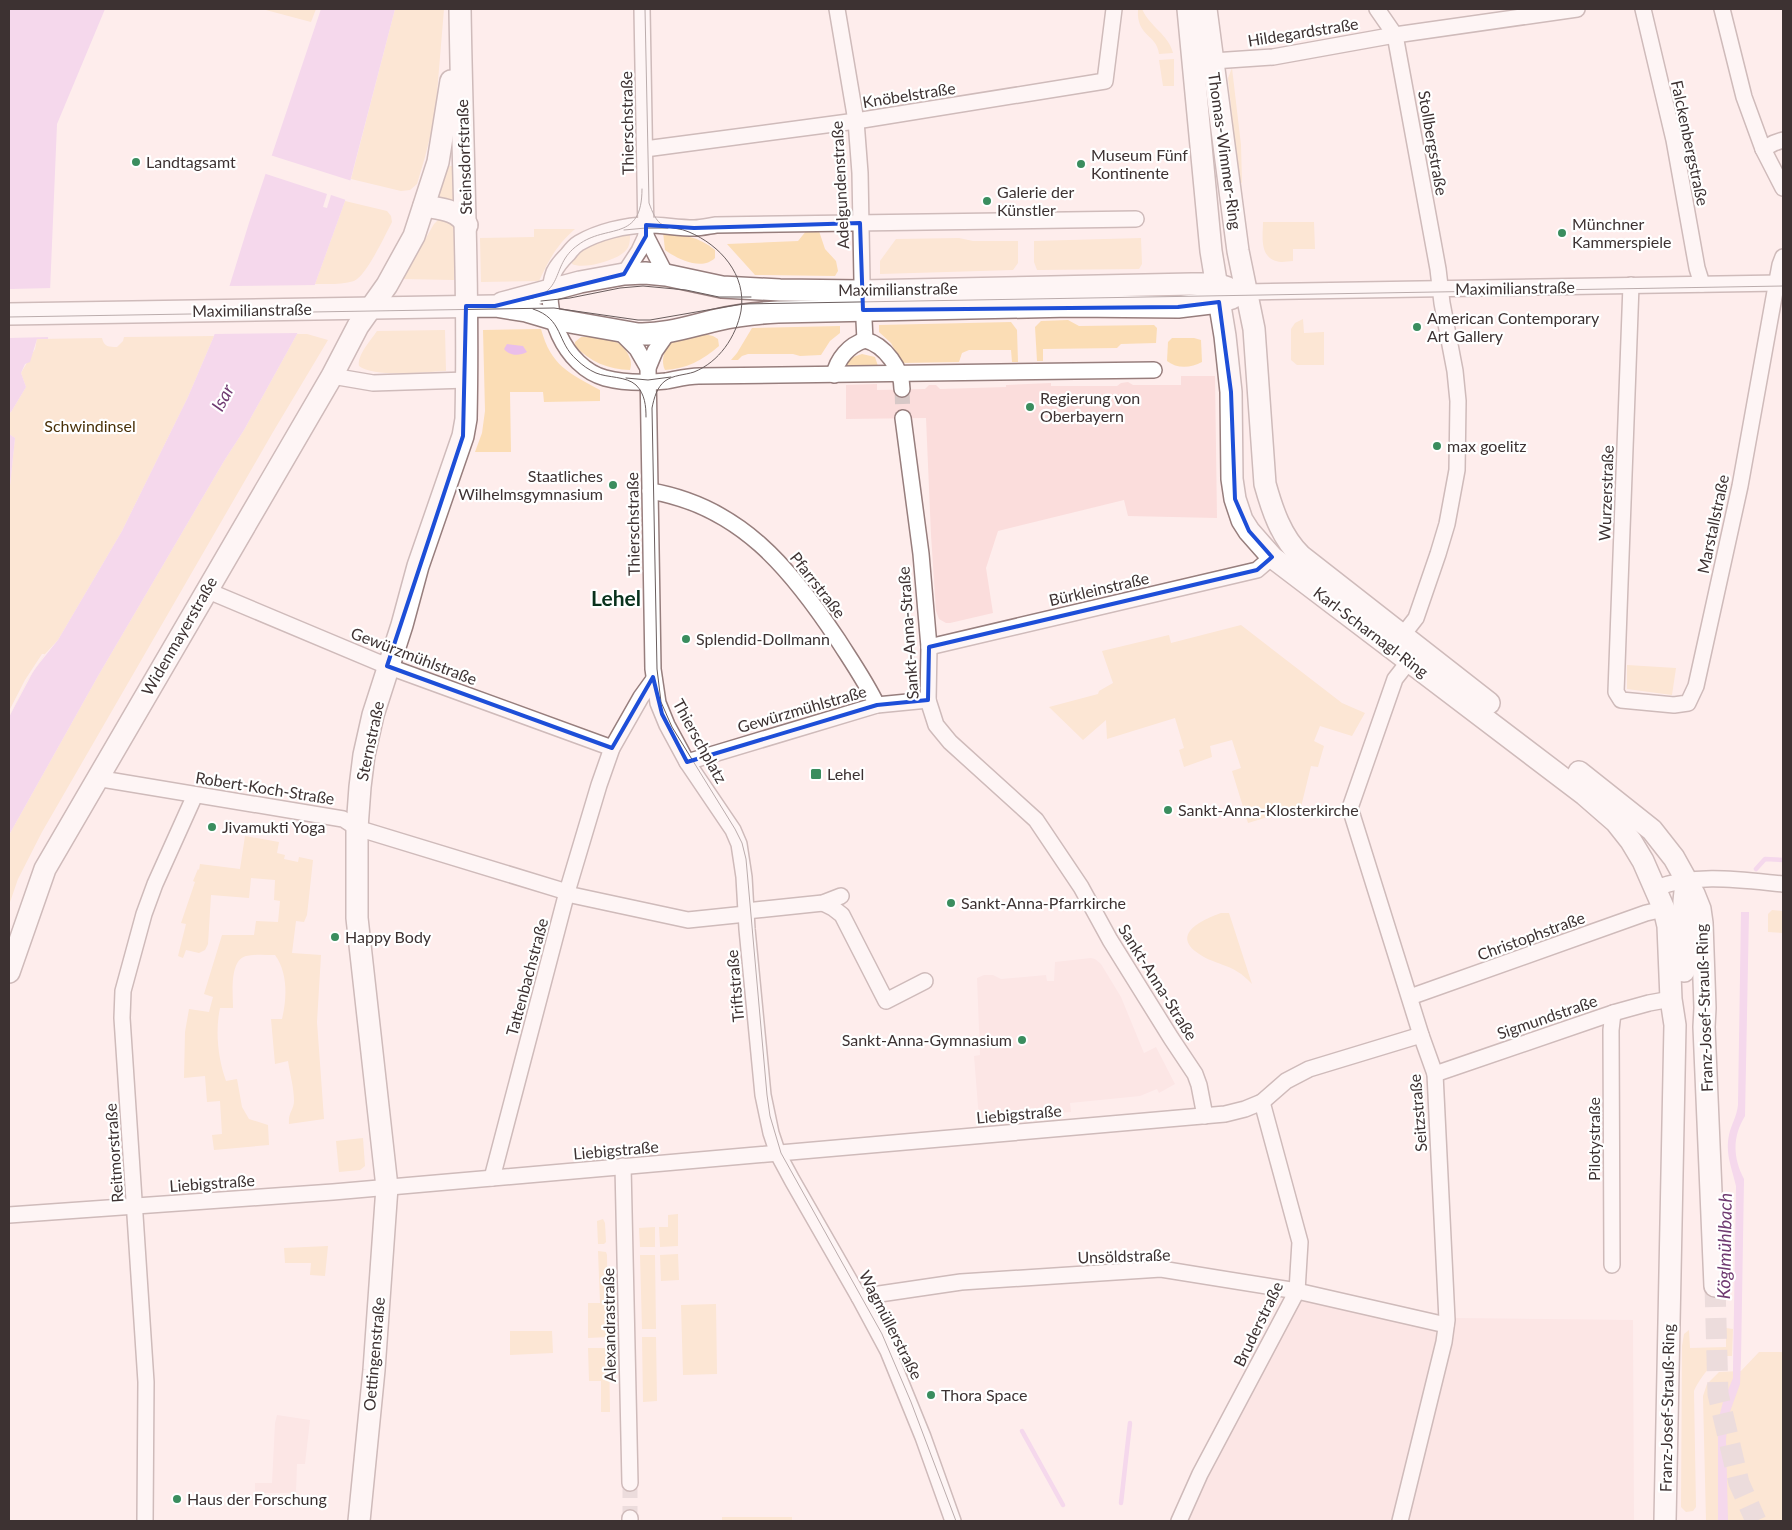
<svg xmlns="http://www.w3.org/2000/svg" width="1792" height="1530" font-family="Lato,sans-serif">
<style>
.built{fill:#fbdddc}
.green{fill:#fbddb5}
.water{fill:#eabeea}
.pier{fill:#feedec}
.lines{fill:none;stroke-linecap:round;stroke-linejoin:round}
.stream{stroke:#eabeea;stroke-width:4.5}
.minor-tunnel{stroke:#d7c8c7;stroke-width:15;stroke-dasharray:15 8;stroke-linecap:butt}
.secondary-tunnel{stroke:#d7c8c7;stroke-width:21;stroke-dasharray:21 11;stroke-linecap:butt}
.minor-casing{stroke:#977e7d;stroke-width:18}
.secondary-casing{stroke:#977e7d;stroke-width:24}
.minor{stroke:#fff;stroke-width:15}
.secondary{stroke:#fff;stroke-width:21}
.tram{stroke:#6a5e5e;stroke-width:1}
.marked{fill:none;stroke:#1d4ed8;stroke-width:4;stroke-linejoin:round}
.poi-dot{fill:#3a8d5e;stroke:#fff;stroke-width:2}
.labels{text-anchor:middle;stroke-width:4.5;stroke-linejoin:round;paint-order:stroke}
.street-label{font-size:16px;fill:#3d3232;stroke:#fff}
.poi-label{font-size:16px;fill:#3d3232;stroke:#fff;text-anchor:start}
.park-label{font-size:16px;fill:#4a3108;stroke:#fff}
.water-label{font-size:18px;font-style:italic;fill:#6f3a71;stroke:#fff}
.district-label{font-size:21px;font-weight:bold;fill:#09321d;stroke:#fff}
</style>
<rect width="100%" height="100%" fill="#feedec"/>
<!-- built -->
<g class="built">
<polygon points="1181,376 1215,376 1217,518 1128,516 1124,500 998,531 986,568 993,613 950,623 946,623 939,619 936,611 931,535 926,418 846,419 846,385 877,384 877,390 925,389 929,385 936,385 940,389 1006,387 1006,385 1051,383 1051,386 1117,386 1121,383 1128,382 1133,385 1181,385"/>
<polygon points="1091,958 1095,959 1101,964 1121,997 1144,1053 1156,1047 1175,1084 1159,1093 1157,1089 1140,1096 1070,1103 1071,1112 979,1119 974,1056 980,1055 977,978 984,975 993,975 1001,979 1046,975 1047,981 1054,981 1055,962"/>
<polygon points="1299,1284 1457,1318 1633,1320 1634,1521 1181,1521"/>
<polygon points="277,1415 310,1420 305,1464 297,1464 296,1493 255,1493 255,1483 272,1483 275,1423"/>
</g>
<!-- green -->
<g class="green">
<polygon points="262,9 316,9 311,22"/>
<polygon points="395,9 444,9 435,117 425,157 417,184 410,190 401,191 351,179"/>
<path d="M 1138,9 L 1142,9 C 1149,26 1169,35 1173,53 L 1159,54 C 1157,34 1136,37 1138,9 Z"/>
<polygon points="1174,59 1174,86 1163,86 1159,60"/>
<polygon points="1232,68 1241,145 1242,183 1239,182 1228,78"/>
<polygon points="447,166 452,166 454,202 435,200"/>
<path d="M 345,201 L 387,211 L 391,216 L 392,222 C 385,235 367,275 354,281 C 342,285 327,284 315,284 Z"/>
<polygon points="440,218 454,222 454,280 402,279 434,224"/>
<path d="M 1263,222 L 1314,222 L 1315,249 L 1293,249 L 1293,261 C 1288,261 1281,263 1276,261 C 1259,256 1263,235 1263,222 Z"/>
<path d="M 534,229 L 575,229 C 556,246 550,258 539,281 L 481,282 L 480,238 L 534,237 Z"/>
<polygon points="807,230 819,231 825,249 836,261 838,271 835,276 755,275 727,244 798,241"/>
<path d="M 663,232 C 682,234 699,237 715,250 L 715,258 C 702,271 677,259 665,250 Z"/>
<path d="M 630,234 C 630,239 630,245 627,249 C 620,260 583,270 572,264 L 571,260 L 577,250 L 609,236 Z"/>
<polygon points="959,238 973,241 1018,241 1018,263 1013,270 880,274 880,261 896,239"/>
<polygon points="1141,238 1142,264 1139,269 1037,270 1034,262 1034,241"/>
<polygon points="1303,319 1304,333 1324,332 1324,365 1297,365 1291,360 1291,329 1295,323"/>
<polygon points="1068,320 1079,326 1154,325 1157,328 1156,343 1121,344 1117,348 1043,349 1043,361 1037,361 1035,327 1041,321"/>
<polygon points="1011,322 1017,330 1018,362 1012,362 1011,350 969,350 962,353 959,362 901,363 891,343 879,332 879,325"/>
<polygon points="840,326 840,333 830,341 821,355 800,356 793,354 748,354 742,356 738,360 731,360 737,353 752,328"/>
<path d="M 541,329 C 551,366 569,373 600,390 L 600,401 L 544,402 L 543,392 L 510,392 L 511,452 L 475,452 L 482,433 L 485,411 L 483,330 Z"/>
<path d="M 445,330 L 446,371 C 425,372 374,378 359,366 C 357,355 371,340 377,331 Z"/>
<polygon points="297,334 307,334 328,340 273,432 42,832 18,879 9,905 9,835 98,676 224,461 244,430"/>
<path d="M 704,334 L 713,336 L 718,339 L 719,346 C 703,360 686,369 665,370 C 660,360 665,344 676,339 C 684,336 695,336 704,334 Z"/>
<path d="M 214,336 L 188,397 L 122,531 L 58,640 L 45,654 L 27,681 L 9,717 L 9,495 L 15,438 L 9,434 L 9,413 L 11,412 L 26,387 L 21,373 L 35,349 L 37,339 L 102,338 C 104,347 109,347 117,347 L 123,341 L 124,337 Z"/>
<path d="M 581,337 C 599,337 619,336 628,354 C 631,360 632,364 630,370 C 609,370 589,361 575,346 L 575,342 Z"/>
<path d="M 1172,338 L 1194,338 L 1201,340 L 1202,362 C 1191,368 1177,369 1167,361 L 1168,342 Z"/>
<polygon points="862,354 875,357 878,366 846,367 850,358"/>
<polygon points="1241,625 1342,703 1365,713 1352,736 1320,726 1314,741 1324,746 1318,767 1311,766 1301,807 1248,823 1232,771 1241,768 1232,740 1210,746 1212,757 1184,767 1179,750 1184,748 1175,718 1107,739 1106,720 1083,740 1049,707 1098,694 1099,691 1113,683 1102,651 1169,635 1171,643"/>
<polygon points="1627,665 1676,668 1672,695 1627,689"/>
<path d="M 245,836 L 279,842 L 277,853 L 285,855 L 284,859 L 298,862 L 299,857 L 313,860 L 307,915 L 304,922 L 296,921 L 292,953 L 321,955 L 317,1022 L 324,1119 L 289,1124 C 288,1112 294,1110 294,1101 C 294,1088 290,1074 288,1061 L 275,1064 L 271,1019 L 282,1019 C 287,998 288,973 275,955 C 266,955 255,954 246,956 C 229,960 233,995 233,1008 L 220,1008 C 215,1031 218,1059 226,1081 L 237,1079 L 242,1107 L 249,1119 L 268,1125 L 269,1145 L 214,1150 L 212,1135 L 222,1134 L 220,1101 L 207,1102 L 205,1076 L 184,1078 L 185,1032 L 189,1009 L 209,1012 L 213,997 L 204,994 L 222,935 L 254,935 L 256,921 L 278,922 L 280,901 L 274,900 L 275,880 L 251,878 L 249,898 L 211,895 L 208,944 L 205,950 L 199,953 L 186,950 L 183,958 L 178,956 L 186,924 L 181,923 L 195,882 L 193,881 L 198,869 L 199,870 L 200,864 L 240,869 Z"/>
<polygon points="1772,910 1783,911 1783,933 1768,932 1768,914"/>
<path d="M 1221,913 L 1229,913 L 1252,984 C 1233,962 1213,966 1195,951 C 1172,932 1207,918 1221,913 Z"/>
<polygon points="363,1138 365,1166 360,1170 339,1172 336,1141"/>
<polygon points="678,1214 678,1246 660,1247 659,1227 668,1227 668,1215"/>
<polygon points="603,1219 605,1223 606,1242 604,1244 598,1244 597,1221"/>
<polygon points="655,1227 655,1247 640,1247 639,1228"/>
<polygon points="328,1246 325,1276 310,1275 311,1263 285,1263 284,1248"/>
<polygon points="598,1251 606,1252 607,1255 608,1337 588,1338 588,1303 600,1303"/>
<polygon points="678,1254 679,1280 661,1281 660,1255"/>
<polygon points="640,1255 655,1255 656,1329 642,1329"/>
<polygon points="716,1304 717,1374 683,1375 681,1305"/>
<path d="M 1726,1328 L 1733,1329 L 1732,1356 C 1729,1356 1726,1356 1724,1356 C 1714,1359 1698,1381 1694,1391 L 1696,1507 L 1693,1511 L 1686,1512 L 1681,1507 L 1682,1346 L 1684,1334 L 1689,1330 L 1690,1348 L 1726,1347 Z"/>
<polygon points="510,1331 552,1331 553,1353 510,1355"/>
<polygon points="642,1337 656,1337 657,1401 643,1402"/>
<polygon points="588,1348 609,1348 610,1412 601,1412 601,1381 589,1381"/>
<polygon points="1759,1352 1783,1352 1783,1521 1706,1521 1703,1396 1707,1384 1719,1372 1741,1371"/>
<rect x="722" y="1517" width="70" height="4"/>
</g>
<!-- water -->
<g class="water">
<polygon points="9,9 105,9 57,124 48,339 37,339 30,362 25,364 21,373 26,387 11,412 9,413"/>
<polygon points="321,9 395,9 345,201 297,334 244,430 224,461 98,676 9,835 9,717 34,670 58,640 122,531 188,397 214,336 249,223"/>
<path d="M 507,344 L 523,346 L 527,352 C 519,356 510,356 504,349 Z"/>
<polygon points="9,434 15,438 9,495"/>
<path d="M 1741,912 L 1749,912 L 1745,1116 C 1732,1137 1733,1158 1744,1179 L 1741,1359 L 1740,1384 L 1728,1417 L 1726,1440 L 1728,1521 L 1718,1521 L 1718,1421 L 1723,1402 L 1733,1378 L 1733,1370 L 1736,1186 C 1732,1168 1725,1154 1729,1135 C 1731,1125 1737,1116 1738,1105 Z"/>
</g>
<!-- pier -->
<g class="pier">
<polygon points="270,155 352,181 346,200 331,195 327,208 323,207 327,194 263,173"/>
<polygon points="317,285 301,333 212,334 227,286"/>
<polygon points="52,288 50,337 9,338 9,289"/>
<polygon points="42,654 45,654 27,681 9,717 9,711 25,680"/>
</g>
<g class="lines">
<!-- stream -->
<g class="stream">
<polyline points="1756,869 1765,859 1783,860"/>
<polyline points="1022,1431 1063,1505"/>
<polyline points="1121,1503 1130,1423"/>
</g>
<!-- minor-tunnel -->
<g class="minor-tunnel">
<polyline points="902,389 903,418"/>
<polyline points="630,1483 630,1518"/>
</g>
<!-- secondary-tunnel -->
<polyline class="secondary-tunnel" points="1715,1286 1718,1394 1739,1483 1756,1521"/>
<defs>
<g id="minor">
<polyline points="642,9 646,236 666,275"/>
<polyline points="837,9 856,121 860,173 862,281 865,340"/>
<polyline points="1377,9 1395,35 1438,269 1442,303 1455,371 1458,401 1457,470 1447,524 1438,554 1416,618 1402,636"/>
<polyline points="1643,9 1674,140 1697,268 1702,284"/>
<polyline points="1722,9 1744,97 1763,149 1783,188"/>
<polyline points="1213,61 1273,57 1395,35 1577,9"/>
<polyline points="645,149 856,121 1105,81 1114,9"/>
<polyline points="1763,149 1774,143 1783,140"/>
<path d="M 1136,219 L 716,225 C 709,226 701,228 694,228 C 678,228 663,225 648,225 C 625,225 598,232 579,243 C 574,246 571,250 568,254 C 563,259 557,266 554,272 C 540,310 565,367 605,378 C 624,383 646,383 666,381 C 677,379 688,376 699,376 L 1154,370"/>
<polyline points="624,274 639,251 646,236"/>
<polyline points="1631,285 1616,692 1621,700 1674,705 1688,703 1696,686 1740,486 1776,286 1780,265 1783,257"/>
<polyline points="1246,292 1783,283"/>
<polyline points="619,331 637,349 648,368"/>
<polyline points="669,331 655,351 648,368 653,669 658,703 667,725 687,762 733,830 739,844 744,877 747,929 763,1095 771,1133 778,1154 792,1180 859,1297 888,1351 923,1437 953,1521"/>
<path d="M 834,375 C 837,359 849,345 865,340 C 885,345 902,369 902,389"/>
<polyline points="332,376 373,383 467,380"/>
<polyline points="903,418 921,554 929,647 928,700 936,725 950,742 1036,820 1081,887 1110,940 1171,1038 1195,1074 1199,1085 1205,1116"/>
<path d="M 650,491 C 740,506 791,569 838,640 C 852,662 866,682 877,705"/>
<polyline points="206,590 387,666 612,748"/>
<polyline points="929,647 1257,570 1272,557"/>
<polyline points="687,762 877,705 928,700"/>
<polyline points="96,778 343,819 357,828 567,892"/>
<path d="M 1656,888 C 1696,873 1741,880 1783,884"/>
<polyline points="567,894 688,920 746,914"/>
<polyline points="823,903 833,908 842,915 886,1001 925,981"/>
<polyline points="746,911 823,903 841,896"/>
<polyline points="1410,997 1646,913 1664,909"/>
<polyline points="1435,1074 1613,1013 1649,1003 1671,999"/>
<polyline points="623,1166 630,1483"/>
<polyline points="492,1178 567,892 599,785 612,748 641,697 654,679"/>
<polyline points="9,1215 333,1192 1225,1114 1245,1109 1262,1102 1286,1081 1309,1069 1421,1035"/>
<polyline points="1612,1265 1611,1030 1613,1013"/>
<polyline points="859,1297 961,1282 1161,1269 1297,1291 1446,1325"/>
<polyline points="145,1521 146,1382 122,1018 123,991 144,914 155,884 195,795"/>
<polyline points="630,1521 630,1518"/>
<polyline points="1179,1521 1200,1474 1297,1291 1300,1242 1262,1102"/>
<polyline points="1400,1521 1444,1342 1447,1320 1435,1074 1421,1035 1350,808 1395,679 1409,661"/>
</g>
<g id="secondary">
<polyline points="1188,9 1211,251 1225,336 1231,392 1232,479 1235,499 1242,520 1249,531 1272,557 1585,795 1616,822 1631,841 1643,861 1664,909 1668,926 1671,999 1675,1025 1665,1521"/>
<path d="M 1206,9 L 1238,251 L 1254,329 L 1265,484 C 1272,509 1281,537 1301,556 L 1489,703"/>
<path d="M 424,206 C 441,209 457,209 467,225"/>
<polyline points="502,303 580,282 624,274 645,273 666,275 722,287 780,290 862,291 1192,284 1216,284 1228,288"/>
<path d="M 9,314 L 495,306 L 526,311 L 553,319 L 638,334 C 665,335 691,326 717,320 C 738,315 758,313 778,312 L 1071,306 L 1178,307 L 1219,302 L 1232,298"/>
<polyline points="1579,772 1652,830 1674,858 1694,894 1700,909 1702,923 1705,1008 1704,1027 1715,1286"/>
<polyline points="1684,971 1684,901 1686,882"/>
<polyline points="9,972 45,869 332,376 358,326 387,285 414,236 438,162 451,81"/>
<path d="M 359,1521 L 374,1370 L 387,1187 L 357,918 L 357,828 L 360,787 L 364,755 L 373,715 L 402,625 L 418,566 L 463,436 L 466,419 C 469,282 462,146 460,9"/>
</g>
</defs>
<!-- minor casing -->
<use href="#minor" class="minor-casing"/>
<!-- secondary casing -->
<use href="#secondary" class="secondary-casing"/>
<!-- minor -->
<use href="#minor" class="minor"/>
<!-- secondary -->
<use href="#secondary" class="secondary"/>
<!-- tram -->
<g class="tram">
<path d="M 645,9 L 649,203 C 652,211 656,222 663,225 C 671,229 681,228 689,232 C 720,245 747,275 741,311 C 736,337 719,362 694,372 C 685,375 673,375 665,381 C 657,387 654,398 652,408 L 657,669 L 661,702 L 672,727 L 735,829 L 742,843 L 746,859 L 767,1095 L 770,1116 L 781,1153 L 882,1334 L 911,1402 L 956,1521"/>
<polyline points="624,230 646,228 668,228"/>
<path d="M 514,301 C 570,297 547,267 578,245 C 607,223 642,243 642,189"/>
<polyline points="541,301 570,298 620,288 643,286 686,290 719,297 751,297"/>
<path d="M 533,309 C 564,319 556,342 577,360 C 582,365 589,370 596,373 C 608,378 626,376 636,385 C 645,394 646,406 646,417"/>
<polyline points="9,317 554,308 638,320 650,320 742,304 1783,286"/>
<polyline points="626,378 648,380 671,377"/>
</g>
</g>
<!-- marked area -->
<path d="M0 0H1792V1530H0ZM 860,223 L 863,310 L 1178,307 L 1219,302 L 1231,392 L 1235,499 L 1249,531 L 1272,557 L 1257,570 L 929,647 L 928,700 L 877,705 L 687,762 L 662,714 L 653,677 L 612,748 L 387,666 L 463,436 L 466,306 L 495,306 L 624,274 L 646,236 L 646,225 L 694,228 Z" fill="#feedec" fill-opacity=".55" fill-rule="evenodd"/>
<path class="marked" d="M 860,223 L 863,310 L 1178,307 L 1219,302 L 1231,392 L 1235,499 L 1249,531 L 1272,557 L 1257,570 L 929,647 L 928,700 L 877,705 L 687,762 L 662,714 L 653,677 L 612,748 L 387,666 L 463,436 L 466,306 L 495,306 L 624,274 L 646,236 L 646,225 L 694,228 Z"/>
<!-- markers -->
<g class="poi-dot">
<circle cx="136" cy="162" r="5"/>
<circle cx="1081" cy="164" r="5"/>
<circle cx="987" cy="201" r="5"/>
<circle cx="1562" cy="233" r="5"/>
<circle cx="1417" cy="327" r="5"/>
<circle cx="1030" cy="407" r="5"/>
<circle cx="1437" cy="446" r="5"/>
<circle cx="613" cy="485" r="5"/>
<circle cx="686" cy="639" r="5"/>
<rect x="810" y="768" width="12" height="12" rx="2.5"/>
<circle cx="1168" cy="810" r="5"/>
<circle cx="212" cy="827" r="5"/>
<circle cx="951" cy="903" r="5"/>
<circle cx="335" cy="937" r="5"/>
<circle cx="1022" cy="1040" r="5"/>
<circle cx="931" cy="1395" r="5"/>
<circle cx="177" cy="1499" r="5"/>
</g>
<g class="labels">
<!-- street labels -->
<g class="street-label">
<text transform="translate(1303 32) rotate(-9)" y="6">Hildegardstraße</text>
<text transform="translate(909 95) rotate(-9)" y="6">Knöbelstraße</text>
<text transform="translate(627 123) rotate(-91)" y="6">Thierschstraße</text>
<text transform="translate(1433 143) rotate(80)" y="6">Stollbergstraße</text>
<text transform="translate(1690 143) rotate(78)" y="6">Falckenbergstraße</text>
<text transform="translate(1225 151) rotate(82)" y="6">Thomas-Wimmer-Ring</text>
<text transform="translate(464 157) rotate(-92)" y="6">Steinsdorfstraße</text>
<text transform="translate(840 185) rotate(-93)" y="6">Adelgundenstraße</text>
<text transform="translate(1515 288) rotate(-1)" y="6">Maximilianstraße</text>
<text transform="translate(898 289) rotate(-1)" y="6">Maximilianstraße</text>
<text transform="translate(252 310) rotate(-1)" y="6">Maximilianstraße</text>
<text transform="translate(1606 493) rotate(-88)" y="6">Wurzerstraße</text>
<text transform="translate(633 524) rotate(-91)" y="6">Thierschstraße</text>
<text transform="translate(1713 524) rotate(-78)" y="6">Marstallstraße</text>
<text transform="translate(818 585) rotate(52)" y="6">Pfarrstraße</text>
<text transform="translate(1099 589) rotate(-13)" y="6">Bürkleinstraße</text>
<text transform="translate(1371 632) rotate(37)" y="6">Karl-Scharnagl-Ring</text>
<text transform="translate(908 633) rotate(-94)" y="6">Sankt-Anna-Straße</text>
<text transform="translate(179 636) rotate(-60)" y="6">Widenmayerstraße</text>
<text transform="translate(414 656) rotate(21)" y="6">Gewürzmühlstraße</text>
<text transform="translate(802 709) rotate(-16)" y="6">Gewürzmühlstraße</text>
<text transform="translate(370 741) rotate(-78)" y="6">Sternstraße</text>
<text transform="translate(700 741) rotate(61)" y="6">Thierschplatz</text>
<text transform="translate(265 788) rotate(9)" y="6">Robert-Koch-Straße</text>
<text transform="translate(1531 936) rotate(-20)" y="6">Christophstraße</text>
<text transform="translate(527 977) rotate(-75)" y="6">Tattenbachstraße</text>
<text transform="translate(1158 982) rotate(58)" y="6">Sankt-Anna-Straße</text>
<text transform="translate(735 986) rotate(-95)" y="6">Triftstraße</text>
<text transform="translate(1704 1008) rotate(-92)" y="6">Franz-Josef-Strauß-Ring</text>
<text transform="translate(1547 1017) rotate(-19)" y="6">Sigmundstraße</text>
<text transform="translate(1418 1113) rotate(-95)" y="6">Seitzstraße</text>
<text transform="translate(1019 1114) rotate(-5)" y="6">Liebigstraße</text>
<text transform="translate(1594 1139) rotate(-90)" y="6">Pilotystraße</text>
<text transform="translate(616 1150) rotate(-5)" y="6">Liebigstraße</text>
<text transform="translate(114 1153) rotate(-94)" y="6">Reitmorstraße</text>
<text transform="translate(212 1183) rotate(-4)" y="6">Liebigstraße</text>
<text transform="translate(1124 1256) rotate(-2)" y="6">Unsöldstraße</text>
<text transform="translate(1258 1324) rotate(-64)" y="6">Bruderstraße</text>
<text transform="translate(609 1325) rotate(-91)" y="6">Alexandrastraße</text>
<text transform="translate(891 1325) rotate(63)" y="6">Wagmüllerstraße</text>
<text transform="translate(374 1354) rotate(-85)" y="6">Oettingenstraße</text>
<text transform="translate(1667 1408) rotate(-89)" y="6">Franz-Josef-Strauß-Ring</text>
</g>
<!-- poi labels -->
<g class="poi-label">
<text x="1091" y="161">Museum Fünf<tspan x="1091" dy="18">Kontinente</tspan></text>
<text x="146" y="168">Landtagsamt</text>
<text x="997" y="198">Galerie der<tspan x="997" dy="18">Künstler</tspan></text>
<text x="1572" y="230">Münchner<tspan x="1572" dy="18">Kammerspiele</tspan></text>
<text x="1427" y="324">American Contemporary<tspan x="1427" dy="18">Art Gallery</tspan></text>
<text x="1040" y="404">Regierung von<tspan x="1040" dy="18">Oberbayern</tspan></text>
<text x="1447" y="452">max goelitz</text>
<text x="603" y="482" text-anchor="end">Staatliches<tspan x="603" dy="18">Wilhelmsgymnasium</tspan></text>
<text x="696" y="645">Splendid-Dollmann</text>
<text x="827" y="780">Lehel</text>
<text x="1178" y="816">Sankt-Anna-Klosterkirche</text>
<text x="222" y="833">Jivamukti Yoga</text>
<text x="961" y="909">Sankt-Anna-Pfarrkirche</text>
<text x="345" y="943">Happy Body</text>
<text x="1012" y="1046" text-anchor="end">Sankt-Anna-Gymnasium</text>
<text x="941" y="1401">Thora Space</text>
<text x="187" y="1505">Haus der Forschung</text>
</g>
<!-- park labels -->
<g class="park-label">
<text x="90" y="432">Schwindinsel</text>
</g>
<!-- water labels -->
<g class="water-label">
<text transform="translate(223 398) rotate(-62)" y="6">Isar</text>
<text transform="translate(1725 1246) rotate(-89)" y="6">Köglmühlbach</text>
</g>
<!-- district labels -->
<g class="district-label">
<text x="616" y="606">Lehel</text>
</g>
</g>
<!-- border -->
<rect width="1792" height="1530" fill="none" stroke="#3d3232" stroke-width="20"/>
</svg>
